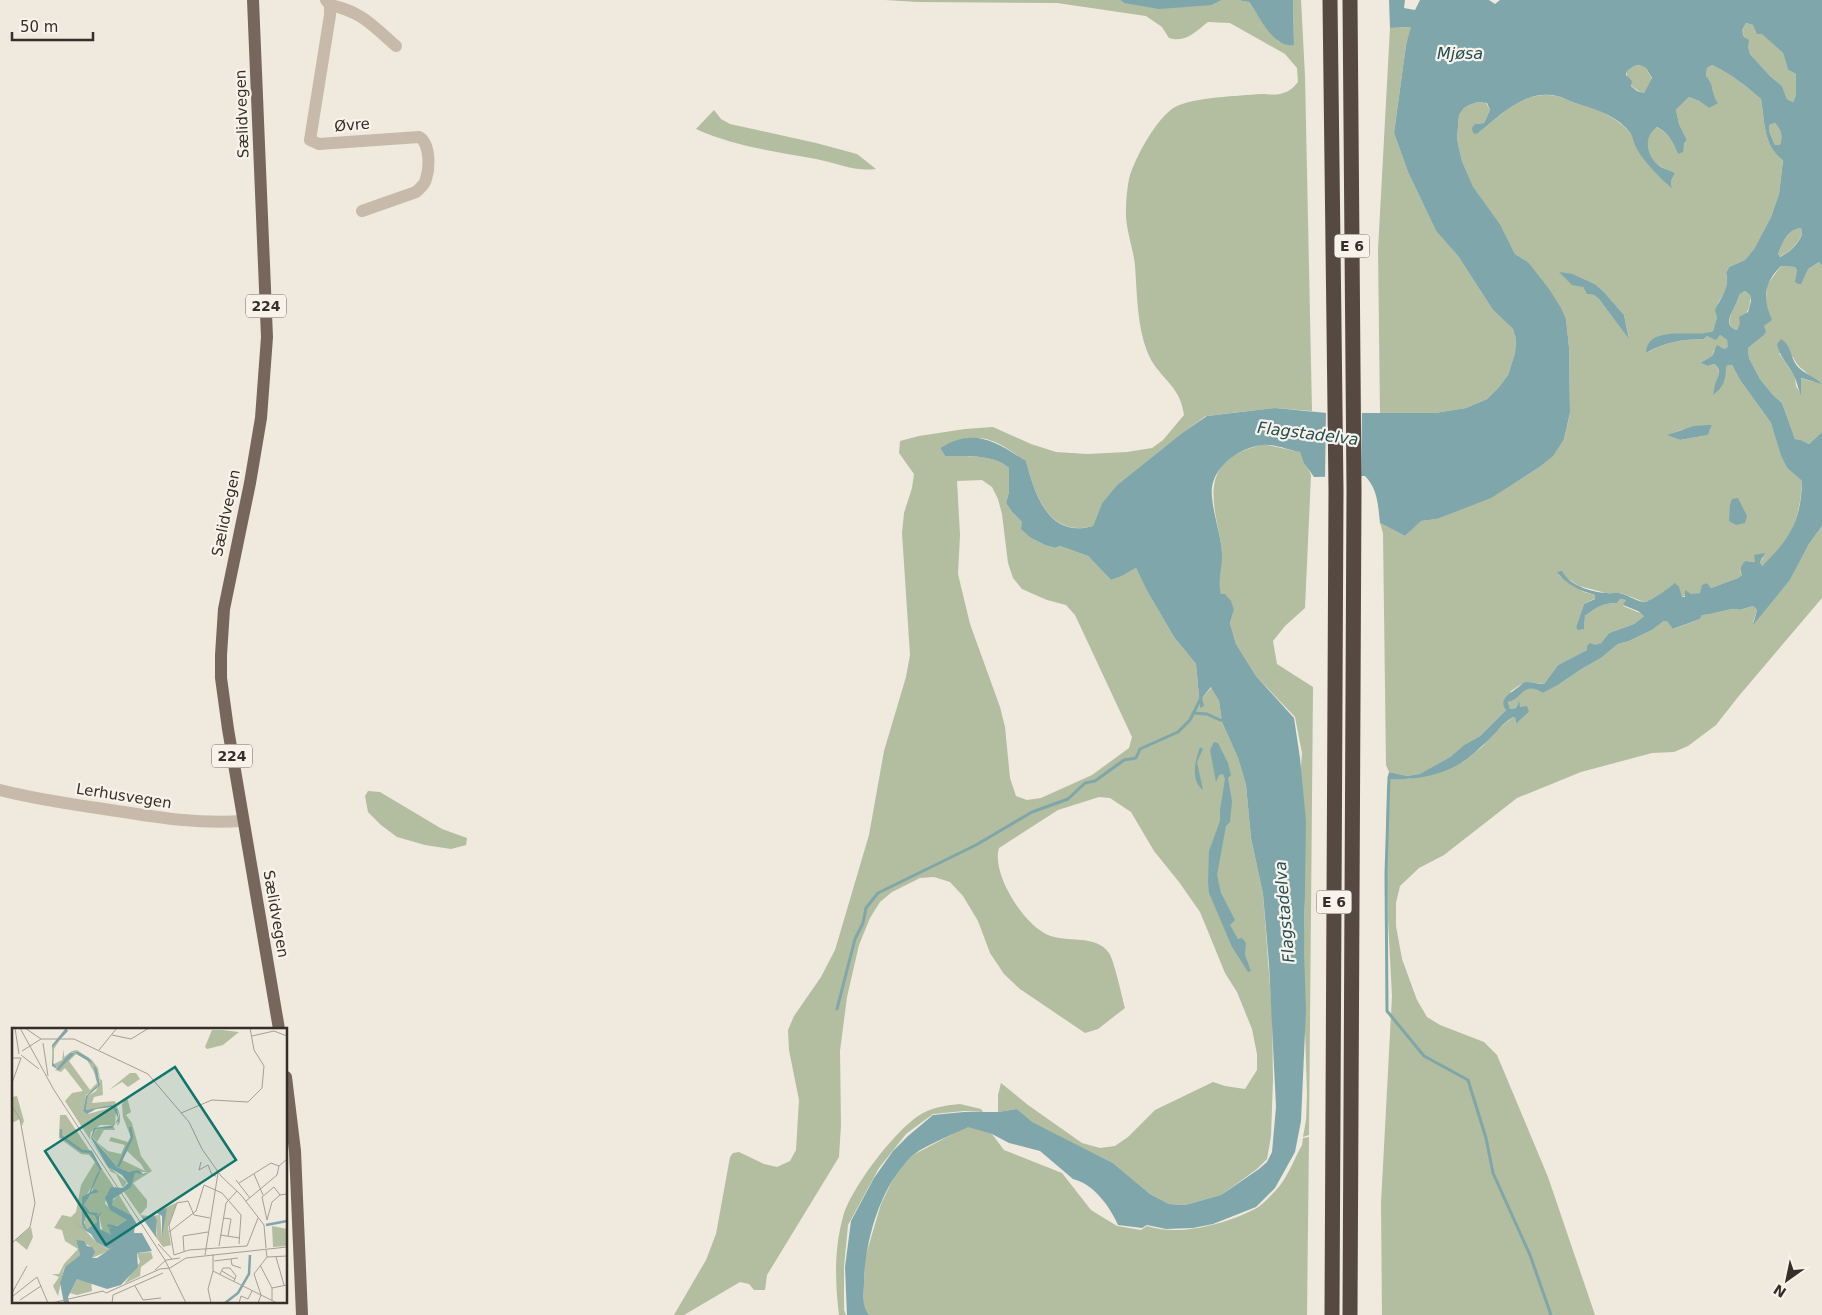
<svg xmlns="http://www.w3.org/2000/svg" width="1822" height="1315" font-family="'DejaVu Sans',sans-serif">
<style>
.green{fill:#b2be9f;fill-rule:evenodd}
.water{fill:#7fa7ab;fill-rule:evenodd}
.pier{fill:#f0e9de}
.lines{fill:none;stroke-linecap:round;stroke-linejoin:round}
.stream{stroke:#7fa7ab;stroke-width:3}
.minor{stroke:#c8baaa;stroke-width:12}
.primary{stroke:#77665c;stroke-width:12}
.motorway{stroke:#564941;stroke-width:15}
.labels{text-anchor:middle;stroke-width:4.5;stroke-linejoin:round;paint-order:stroke}
.shield{fill:#f8f3ea;stroke:#706963;stroke-width:1}
.shield-label{font-size:14px;font-weight:bold;fill:#362e29}
.street-label{font-size:15px;fill:#362e29;stroke:#f8f3ea}
.water-label{font-size:16px;font-style:italic;fill:#224e54;stroke:#f8f3ea}
.inset-river{fill:none;stroke:#7fa7ab;stroke-width:2.5}
.inset-road{fill:none;stroke:#a69e96;stroke-width:1}
.view{fill:#0f766e;fill-opacity:0.15;stroke:#0f766e;stroke-width:2.5}
.inset-edge{fill:none;stroke:#362e29;stroke-width:2.5}
</style>
<rect width="100%" height="100%" fill="#f0e9de"/>
<!-- green -->
<g class="green">
<path d="M 885,0 L 1120,0 L 1124,3 L 1200,5 L 1212,5 L 1222,0 L 1237,0 L 1249,2 L 1271,34 L 1279,42 L 1294,45 L 1293,0 L 1301,0 L 1305,76 L 1312,411 L 1275,408 L 1206,416 L 1182,433 L 1117,485 L 1102,503 L 1093,526 C 1049,538 1035,495 1026,461 C 1001,445 988,432 958,441 C 951,443 946,444 940,448 L 945,456 C 965,456 994,454 1009,468 L 1009,492 L 1006,503 L 1012,512 L 1022,522 L 1031,538 L 1045,545 L 1055,548 L 1060,546 L 1088,556 L 1111,580 L 1122,576 L 1136,568 L 1146,589 L 1174,637 L 1196,664 L 1200,708 L 1202,698 L 1212,687 L 1219,701 L 1222,722 L 1238,758 L 1246,785 L 1251,838 L 1263,894 L 1272,1013 L 1273,1080 L 1271,1136 L 1267,1159 L 1257,1169 L 1221,1195 L 1185,1205 L 1169,1204 L 1150,1194 L 1113,1163 L 1031,1122 L 1017,1109 L 998,1112 L 998,1095 L 1001,1083 L 1028,1105 L 1082,1143 L 1100,1148 L 1115,1146 L 1128,1137 L 1155,1110 L 1213,1082 L 1225,1086 L 1245,1089 L 1257,1070 L 1257,1054 L 1252,1029 L 1237,992 L 1225,973 L 1200,912 L 1179,882 L 1154,851 L 1131,812 L 1110,798 L 1099,797 L 1058,810 L 999,848 C 991,874 1024,925 1048,935 C 1066,943 1096,934 1109,953 C 1114,960 1122,997 1125,1008 L 1098,1029 L 1085,1033 L 1020,989 L 1004,974 L 990,953 L 978,921 L 963,896 L 950,882 L 934,877 L 920,878 L 892,892 L 880,902 L 870,918 L 859,945 L 847,997 L 840,1051 L 841,1125 L 839,1157 L 767,1275 L 765,1290 L 754,1290 L 749,1284 L 740,1282 L 684,1315 L 674,1315 L 706,1260 L 716,1234 L 730,1157 L 733,1153 L 739,1152 L 764,1164 L 777,1167 L 790,1161 L 796,1150 L 799,1100 L 789,1050 L 788,1030 L 794,1016 L 821,977 L 835,950 L 869,835 L 884,751 L 906,677 L 910,655 L 902,533 L 904,513 L 912,488 L 914,474 L 899,453 L 900,441 L 919,436 L 965,429 L 993,427 L 1031,444 L 1056,452 L 1087,454 L 1127,452 L 1152,448 L 1163,440 L 1184,415 C 1180,383 1157,378 1147,351 C 1137,325 1137,293 1135,265 C 1133,247 1125,228 1126,209 C 1126,200 1127,189 1129,179 C 1134,159 1157,117 1175,107 C 1194,97 1239,96 1261,94 C 1268,94 1277,96 1283,93 C 1290,91 1294,87 1298,82 L 1297,68 L 1285,54 L 1230,23 L 1208,22 C 1195,32 1186,43 1169,38 L 1162,27 L 1146,16 L 1057,3 L 917,2 ZM 982,480 L 992,487 L 998,499 L 1002,514 L 1008,563 L 1013,578 L 1022,589 L 1047,600 L 1066,605 L 1075,615 L 1132,737 L 1129,748 L 1092,775 L 1041,798 L 1027,800 L 1016,796 L 1010,778 L 1005,727 L 1000,707 L 970,624 L 958,574 L 960,535 L 957,481 Z"/>
<polygon points="1746,23 1753,25 1783,53 1788,70 1796,74 1796,95 1793,102 1787,99 1782,86 1770,76 1750,54 1742,30"/>
<polygon points="1412,27 1406,45 1394,133 1408,172 1436,231 1458,256 1493,310 1513,329 1516,339 1515,353 1508,375 1499,387 1487,399 1466,408 1435,413 1380,413 1378,250 1390,28"/>
<path d="M 1641,65 L 1646,68 L 1652,79 L 1644,93 C 1633,90 1626,82 1627,71 L 1634,66 Z"/>
<path d="M 1712,65 C 1731,74 1745,85 1761,99 C 1765,122 1763,145 1783,159 L 1779,194 L 1771,217 L 1754,249 L 1745,260 L 1729,267 L 1726,273 L 1727,280 L 1726,290 L 1718,303 L 1717,317 L 1713,331 C 1701,337 1674,333 1659,336 L 1647,353 C 1665,342 1683,339 1704,339 L 1707,336 L 1720,335 L 1727,340 L 1729,347 L 1724,349 L 1714,350 L 1712,356 L 1700,363 L 1708,366 L 1714,364 C 1724,372 1717,384 1714,395 L 1726,366 L 1732,365 L 1740,380 L 1771,423 L 1787,468 L 1802,481 C 1801,502 1797,525 1785,543 C 1779,552 1770,559 1762,566 L 1760,562 L 1764,557 L 1755,562 L 1745,561 L 1740,571 L 1742,575 L 1738,578 L 1711,588 L 1707,583 L 1701,589 L 1701,593 L 1681,597 L 1675,584 L 1650,601 L 1644,602 L 1621,593 L 1606,593 L 1579,586 L 1565,577 L 1558,575 L 1584,592 L 1595,595 L 1596,598 L 1584,604 L 1576,627 L 1584,629 L 1585,616 C 1596,608 1602,603 1617,603 L 1620,599 L 1626,600 L 1623,606 L 1645,615 L 1634,624 L 1609,633 L 1601,643 L 1558,665 L 1544,684 L 1529,682 L 1523,683 L 1511,691 L 1506,710 L 1480,736 L 1464,745 L 1450,757 L 1421,774 L 1407,776 L 1389,772 L 1386,765 L 1383,533 L 1380,523 L 1405,536 L 1420,521 L 1437,519 L 1456,511 L 1516,482 L 1538,468 L 1564,439 L 1570,414 L 1569,347 L 1566,319 L 1528,262 L 1515,254 L 1500,224 L 1473,188 L 1462,161 L 1457,139 L 1459,115 L 1464,108 L 1469,105 L 1478,102 L 1486,103 L 1490,110 L 1484,123 L 1475,124 L 1477,134 C 1500,116 1523,90 1556,96 C 1564,97 1570,102 1578,104 C 1598,108 1620,119 1633,136 C 1645,152 1654,177 1672,187 L 1671,181 L 1675,173 C 1668,170 1659,167 1653,160 C 1645,150 1646,135 1656,127 C 1669,133 1673,141 1678,154 L 1687,140 L 1679,124 L 1676,110 L 1689,97 L 1699,101 L 1709,108 C 1714,95 1715,87 1706,76 L 1707,68 ZM 1573,274 L 1595,284 L 1604,292 L 1624,315 L 1629,338 L 1599,299 L 1594,295 L 1588,294 ZM 1712,425 L 1708,435 L 1680,440 L 1668,435 L 1681,430 Z"/>
<path d="M 714,110 L 721,119 L 730,124 L 816,143 L 857,154 L 876,169 C 856,172 836,163 816,159 C 774,151 736,147 696,129 Z"/>
<path d="M 1775,123 C 1781,130 1783,135 1780,145 L 1775,145 L 1769,131 L 1769,125 Z"/>
<path d="M 1801,228 L 1802,235 C 1796,245 1790,252 1779,257 L 1778,254 C 1783,243 1786,230 1801,228 Z"/>
<path d="M 1819,262 L 1822,266 L 1822,432 L 1809,444 L 1801,440 L 1795,439 L 1782,403 L 1773,395 L 1760,379 L 1749,358 L 1748,348 L 1763,336 L 1767,285 L 1781,266 L 1795,267 L 1797,271 L 1808,269 ZM 1779,353 L 1793,357 C 1799,371 1808,370 1814,382 L 1800,378 L 1801,394 L 1796,386 L 1795,377 Z"/>
<path d="M 1745,291 L 1750,295 C 1752,310 1742,318 1737,330 C 1724,325 1731,315 1735,306 C 1737,302 1738,298 1740,294 Z"/>
<path d="M 1263,444 L 1300,452 L 1311,475 L 1305,608 L 1285,626 L 1273,641 L 1277,664 L 1313,687 L 1309,1135 L 1303,1137 L 1306,1120 L 1307,1094 L 1303,964 L 1305,908 L 1301,870 L 1300,782 L 1302,753 L 1295,717 L 1256,676 L 1236,644 L 1230,623 L 1234,610 C 1230,605 1223,599 1220,592 C 1215,580 1223,563 1222,550 C 1217,514 1198,471 1241,452 C 1248,448 1256,447 1263,444 Z"/>
<path d="M 1822,526 L 1822,598 L 1738,697 L 1716,725 L 1688,746 L 1674,752 L 1652,753 L 1581,772 L 1517,798 L 1444,855 L 1419,868 L 1400,886 L 1396,903 L 1396,926 L 1402,959 L 1417,1000 L 1427,1017 L 1440,1025 L 1484,1042 L 1497,1055 L 1548,1177 L 1595,1315 L 1382,1315 L 1381,1203 L 1392,996 L 1388,920 L 1386,848 L 1387,785 L 1390,779 L 1409,779 L 1463,762 L 1483,746 L 1496,731 L 1513,717 L 1515,717 L 1516,724 L 1529,712 L 1520,707 L 1518,703 L 1516,708 L 1510,709 L 1508,702 C 1523,699 1521,679 1543,693 L 1558,685 L 1580,670 L 1601,658 L 1618,644 L 1629,641 L 1652,630 L 1664,621 L 1667,621 L 1674,629 L 1700,619 L 1702,615 C 1714,615 1733,606 1741,610 L 1753,606 L 1757,610 L 1753,623 L 1790,580 L 1809,544 Z"/>
<polygon points="368,791 380,792 442,829 467,838 466,845 451,849 425,845 397,837 381,825 368,812 365,796"/>
<path d="M 960,1104 L 981,1109 L 983,1112 L 964,1111 L 933,1114 L 906,1134 L 879,1168 L 848,1225 L 844,1267 L 844,1310 L 846,1315 L 839,1315 C 835,1282 834,1249 843,1217 C 851,1188 897,1127 923,1113 C 934,1107 948,1105 960,1104 Z"/>
<path d="M 968,1126 L 992,1134 L 1004,1150 L 1062,1173 L 1091,1210 L 1117,1226 L 1141,1230 L 1147,1226 C 1178,1237 1226,1224 1255,1209 C 1263,1205 1271,1195 1277,1189 C 1288,1177 1294,1159 1302,1145 L 1303,1138 L 1309,1137 L 1307,1315 L 869,1315 L 863,1308 L 865,1258 L 881,1204 L 897,1171 L 913,1155 Z"/>
</g>
<!-- water -->
<g class="water">
<polygon points="1120,0 1222,0 1212,5 1159,9 1124,3"/>
<path d="M 1237,0 L 1293,0 L 1294,45 C 1272,48 1260,16 1249,2 Z"/>
<path d="M 1389,0 L 1405,0 L 1404,8 L 1415,10 L 1420,0 L 1489,0 L 1495,4 L 1500,0 L 1822,0 L 1822,266 L 1819,262 L 1808,269 L 1801,284 L 1798,284 L 1795,282 L 1797,271 L 1795,267 L 1781,266 C 1764,283 1762,298 1772,320 L 1764,326 L 1766,332 L 1763,336 L 1748,348 L 1749,358 L 1760,379 L 1773,395 L 1782,403 L 1795,439 L 1801,440 L 1809,444 L 1822,432 L 1822,526 L 1809,544 L 1790,580 L 1753,625 L 1757,610 L 1753,606 L 1740,610 C 1733,606 1714,615 1702,615 L 1700,619 L 1673,629 L 1667,621 L 1664,621 L 1652,630 L 1629,641 L 1618,644 L 1601,658 L 1580,670 L 1558,685 L 1543,693 C 1522,680 1523,699 1508,702 L 1510,709 L 1516,708 L 1519,701 L 1520,707 L 1527,706 L 1529,712 L 1516,724 L 1515,717 L 1513,717 C 1500,725 1493,737 1482,746 C 1475,752 1468,759 1461,763 C 1440,776 1414,780 1390,779 L 1388,776 L 1389,772 L 1407,776 L 1420,774 L 1450,757 L 1464,745 L 1480,736 L 1506,710 C 1498,700 1509,694 1517,688 C 1521,686 1522,682 1527,682 C 1532,682 1538,684 1544,684 L 1558,665 L 1587,650 L 1587,646 L 1590,643 L 1595,645 L 1601,643 L 1609,633 L 1634,624 L 1644,616 L 1638,611 L 1623,605 L 1626,600 L 1620,599 L 1617,603 C 1602,603 1596,608 1585,616 L 1584,629 L 1578,630 L 1576,627 L 1584,604 L 1595,599 L 1595,595 C 1581,591 1565,584 1557,572 L 1562,571 C 1570,586 1591,592 1607,593 C 1612,594 1618,592 1623,594 C 1629,596 1638,602 1645,602 C 1650,602 1670,587 1675,583 L 1679,587 L 1682,597 L 1685,597 L 1685,590 L 1691,594 L 1700,593 L 1702,585 L 1707,583 L 1711,588 L 1738,578 L 1742,575 C 1739,569 1741,566 1745,561 L 1755,562 L 1754,555 L 1765,553 L 1760,562 L 1762,566 C 1790,539 1801,521 1802,481 L 1787,468 L 1781,455 L 1771,423 L 1740,380 L 1732,365 L 1726,366 C 1726,379 1724,387 1713,395 C 1714,392 1714,386 1716,382 C 1719,375 1722,370 1714,364 L 1708,366 L 1700,363 L 1712,356 L 1717,345 L 1724,349 L 1728,347 L 1727,340 L 1720,335 L 1716,340 L 1707,336 L 1704,339 C 1683,339 1665,342 1646,353 C 1647,323 1696,339 1713,331 L 1717,317 L 1715,310 C 1721,297 1730,288 1726,273 L 1729,267 L 1745,260 L 1754,249 L 1771,217 L 1779,194 L 1783,160 C 1763,145 1765,122 1761,99 C 1745,85 1731,74 1712,65 L 1707,68 L 1706,76 C 1716,87 1710,93 1718,103 L 1709,108 L 1699,101 L 1689,97 L 1676,110 L 1679,124 L 1687,140 L 1684,144 L 1683,152 L 1678,154 C 1673,142 1669,133 1657,127 C 1642,138 1647,158 1661,167 C 1665,169 1671,171 1675,173 L 1671,181 L 1672,188 C 1662,181 1639,156 1635,145 C 1632,137 1633,135 1626,128 C 1613,114 1592,108 1575,103 C 1569,101 1563,97 1557,96 C 1524,89 1500,116 1477,134 L 1473,133 L 1472,128 L 1475,124 L 1484,123 L 1490,110 L 1487,103 L 1478,102 L 1469,105 L 1464,108 L 1459,115 L 1457,139 L 1462,161 L 1473,187 L 1500,224 L 1515,254 L 1528,262 L 1549,289 L 1561,308 L 1566,319 L 1569,347 L 1570,413 L 1564,439 L 1553,456 L 1538,468 L 1491,498 L 1437,519 L 1421,521 L 1405,536 L 1380,523 C 1378,506 1378,489 1365,476 L 1314,477 L 1304,463 L 1300,452 C 1290,450 1271,443 1262,445 C 1240,448 1216,464 1212,487 C 1210,505 1221,534 1222,552 C 1223,566 1217,580 1221,594 L 1225,594 L 1231,601 L 1234,610 L 1230,623 L 1236,644 L 1256,676 L 1294,718 L 1300,758 L 1306,821 L 1304,953 L 1306,1010 L 1301,1121 L 1295,1152 L 1275,1188 L 1256,1207 L 1213,1224 L 1193,1228 L 1166,1229 L 1147,1225 L 1142,1228 L 1118,1225 C 1110,1207 1094,1184 1073,1179 L 1040,1151 L 1009,1143 L 992,1134 L 968,1127 C 954,1134 921,1147 911,1157 C 880,1187 865,1241 864,1282 C 864,1295 861,1305 869,1315 L 847,1315 L 845,1267 L 851,1221 L 874,1178 L 893,1151 L 908,1136 L 933,1115 L 964,1112 L 998,1112 L 1017,1109 L 1032,1122 L 1113,1163 L 1150,1194 L 1169,1204 L 1185,1205 L 1221,1195 L 1259,1169 L 1267,1162 L 1272,1152 L 1276,1107 L 1269,964 L 1263,894 L 1251,838 L 1246,785 L 1238,758 L 1222,722 L 1219,701 L 1211,687 L 1202,698 L 1204,706 L 1200,708 L 1196,664 L 1174,637 L 1146,589 L 1136,568 L 1122,576 L 1111,580 L 1088,556 L 1060,546 L 1055,548 L 1045,545 L 1031,538 L 1021,529 L 1022,522 L 1012,512 L 1006,503 L 1009,492 L 1009,468 C 994,454 965,456 945,456 L 940,448 C 975,427 996,442 1026,461 C 1035,495 1049,539 1093,526 L 1102,503 L 1117,485 L 1182,433 L 1207,416 L 1275,408 L 1327,413 L 1435,413 L 1466,408 L 1487,399 L 1499,387 L 1508,375 L 1515,353 L 1516,339 L 1513,329 L 1493,310 L 1458,256 L 1436,231 L 1408,172 L 1394,133 L 1406,45 L 1411,27 L 1390,28 ZM 1746,23 L 1753,25 L 1757,34 L 1762,34 L 1783,53 L 1788,70 L 1796,74 L 1796,95 L 1793,102 L 1787,99 L 1782,86 L 1770,76 L 1750,54 L 1748,47 L 1749,40 L 1744,37 L 1742,30 ZM 1640,65 L 1646,68 L 1652,78 L 1644,93 L 1637,91 L 1631,86 L 1632,81 L 1626,75 L 1627,71 L 1634,66 ZM 1775,123 C 1781,130 1783,135 1780,145 L 1775,145 L 1769,131 L 1769,125 ZM 1801,228 L 1802,235 C 1797,245 1790,252 1780,257 L 1778,254 C 1783,243 1786,230 1801,228 ZM 1745,291 L 1750,295 L 1751,301 L 1748,312 L 1739,317 L 1740,323 L 1737,330 C 1723,325 1731,315 1735,306 C 1737,302 1738,298 1740,294 Z"/>
<polygon points="1559,272 1573,274 1595,284 1604,292 1624,315 1629,339 1599,299 1594,295 1587,294 1583,287 1572,285"/>
<path d="M 1781,339 C 1792,346 1790,358 1798,367 C 1805,374 1815,377 1822,384 L 1801,378 L 1801,395 C 1798,389 1797,381 1794,376 C 1788,364 1780,358 1777,344 Z"/>
<polygon points="1708,425 1712,425 1708,435 1680,440 1667,435 1694,426"/>
<polygon points="1738,498 1747,516 1745,523 1736,525 1729,521 1730,505 1732,499"/>
<polygon points="1214,742 1218,743 1228,763 1231,775 1228,778 1232,801 1230,822 1226,826 1217,875 1221,893 1235,920 1230,925 1238,939 1242,938 1246,943 1245,955 1251,971 1248,972 1232,947 1209,893 1208,882 1209,851 1220,821 1220,810 1225,779 1223,774 1219,775 1216,782 1210,750"/>
<path d="M 1200,747 L 1203,749 L 1197,762 L 1203,790 C 1190,780 1195,761 1200,747 Z"/>
</g>
<!-- pier -->
<polygon class="pier" points="1326,411 1362,411 1361,479 1325,480"/>
<g class="lines">
<!-- stream -->
<g class="stream">
<polyline points="1193,713 1207,714 1220,720 1224,720"/>
<polyline points="1392,777 1389,777 1386,873 1387,1011 1424,1056 1468,1080 1486,1138 1493,1173 1530,1255 1551,1315"/>
<polyline points="837,1009 855,939 863,923 866,908 878,893 976,845 1032,812 1068,799 1085,783 1095,781 1124,760 1136,758 1140,749 1178,732 1190,720 1201,698"/>
</g>
<!-- minor -->
<g class="minor">
<path d="M 326,0 L 330,5 L 330,15 L 310,140 L 319,144 L 419,137 C 430,143 430,167 426,179 C 425,185 420,188 416,192 L 362,211"/>
<path d="M 330,5 C 361,11 373,26 396,46"/>
<path d="M 0,790 C 39,800 78,805 117,811 C 161,818 199,824 243,821"/>
</g>
<!-- primary -->
<g class="primary">
<polyline points="253,0 267,337 261,418 250,483 224,609 221,655 221,678 228,729 279,1029"/>
<polyline points="286,1077 295,1151 302,1315"/>
</g>
<!-- motorway -->
<g class="motorway">
<polyline points="1330,0 1336,490 1332,1315"/>
<polyline points="1350,0 1354,490 1350,1315"/>
</g>
</g>
<g class="labels">
<!-- shield labels -->
<g class="shield">
<rect x="1334.5" y="234.5" width="35" height="23" rx="4"/>
<rect x="246" y="294.5" width="40" height="23" rx="4"/>
<rect x="212" y="744.5" width="40" height="23" rx="4"/>
<rect x="1316.5" y="890.5" width="35" height="23" rx="4"/>
</g>
<g class="shield-label">
<text x="1352" y="251">E 6</text>
<text x="266" y="311">224</text>
<text x="232" y="761">224</text>
<text x="1334" y="907">E 6</text>
</g>
<!-- street labels -->
<g class="street-label">
<text transform="translate(242 114) rotate(-92)" y="5">Sælidvegen</text>
<text transform="translate(352 125) rotate(-5)" y="5">Øvre</text>
<text transform="translate(226 513) rotate(-78)" y="5">Sælidvegen</text>
<text transform="translate(124 796) rotate(9)" y="5">Lerhusvegen</text>
<text transform="translate(276 914) rotate(80)" y="5">Sælidvegen</text>
</g>
<!-- water labels -->
<g class="water-label">
<text x="1460" y="59">Mjøsa</text>
<text transform="translate(1308 433) rotate(7)" y="6">Flagstadelva</text>
<text transform="translate(1284 912) rotate(-95)" y="6">Flagstadelva</text>
</g>
</g>
<!-- overview -->
<g transform="translate(12 1028)">
<rect width="275" height="275" fill="#f0e9de"/>
<path d="M 200,2 L 210,2 L 227,4 L 211,17 L 195,21 L 193,19 ZM 49,10 L 42,21 L 42,36 L 50,32 L 52,21 L 52,29 L 60,23 L 65,22 L 80,32 L 86,40 L 88,51 L 90,52 L 91,67 L 82,69 L 80,75 L 103,73 L 108,87 L 108,94 L 107,96 L 105,98 L 107,87 L 103,78 L 74,82 L 76,68 L 84,63 L 88,54 L 85,41 L 77,30 L 60,24 L 47,39 L 42,39 L 40,20 ZM 61,25 L 71,27 L 81,36 L 86,54 L 85,60 L 74,67 L 71,83 L 76,86 L 101,79 L 104,83 L 103,97 L 88,97 L 79,104 L 78,111 L 97,139 L 115,154 L 111,160 L 104,146 L 99,144 L 53,73 L 60,65 L 71,63 L 53,40 L 49,44 L 43,42 ZM 64,26 L 75,32 L 82,44 L 85,55 L 78,62 L 57,33 ZM 118,45 L 124,45 L 128,51 L 116,59 L 110,54 L 97,62 ZM 5,68 L 12,93 L 10,98 L 8,91 L 0,95 L 0,69 ZM 115,69 L 119,84 L 114,87 L 120,95 L 129,128 L 140,143 L 121,155 L 135,172 L 135,179 L 128,187 L 136,188 L 170,172 L 165,175 L 156,199 L 159,217 L 151,219 L 128,187 L 112,164 L 123,145 L 132,147 L 136,144 L 117,144 L 105,139 L 80,108 L 85,101 L 102,99 L 103,102 L 92,102 L 85,114 L 96,123 L 109,126 L 113,117 L 97,113 L 99,109 L 116,114 L 119,110 L 111,89 L 110,76 ZM 115,123 L 129,136 L 133,143 L 110,132 ZM 155,180 L 152,188 L 150,209 L 148,186 L 142,188 L 145,192 L 145,207 L 130,189 L 135,190 ZM 48,87 L 54,87 L 102,159 L 95,166 L 93,176 L 115,192 L 109,198 L 100,197 L 99,207 L 91,205 L 87,188 L 73,181 L 72,177 L 80,165 L 82,155 L 70,174 L 72,186 L 70,191 L 73,202 L 84,214 L 96,221 L 100,217 L 101,221 L 80,230 L 82,224 L 78,218 L 64,212 L 68,227 L 52,240 L 46,268 L 41,258 L 47,249 L 40,246 L 47,246 L 52,236 L 66,221 L 53,213 L 50,202 L 42,200 L 50,187 L 59,189 L 64,184 L 69,157 L 83,134 L 77,127 L 69,126 L 47,110 ZM 107,167 L 124,195 L 122,196 L 119,187 L 100,177 L 100,173 ZM 75,183 L 84,189 L 85,194 L 75,201 L 72,197 ZM 260,198 L 275,201 L 275,218 L 261,219 ZM 19,199 L 21,209 L 15,222 L 3,212 ZM 139,224 L 141,230 L 129,239 L 128,248 L 112,256 L 128,234 L 125,225 ZM 65,251 L 79,253 L 80,263 L 65,267 L 58,265 Z" fill="#b2be9f" fill-rule="evenodd"/>
<path d="M 54,0 L 56,3 L 40,20 L 41,35 L 45,40 L 58,25 L 66,24 L 77,30 L 85,41 L 88,57 L 76,68 L 74,82 L 100,77 L 105,81 L 107,92 L 100,100 L 84,101 L 80,109 L 105,139 L 117,144 L 126,142 L 131,146 L 136,144 L 132,147 L 123,145 L 119,159 L 101,171 L 100,177 L 119,187 L 126,198 L 123,197 L 122,205 L 130,205 L 140,223 L 125,225 L 126,239 L 109,257 L 95,261 L 65,251 L 56,269 L 57,274 L 63,275 L 52,275 L 48,255 L 53,239 L 68,227 L 64,212 L 72,213 L 75,218 L 80,219 L 83,224 L 80,230 L 85,230 L 101,219 L 97,221 L 84,214 L 79,206 L 71,201 L 60,192 L 73,202 L 70,196 L 70,169 L 77,165 L 85,146 L 88,142 L 89,141 L 79,164 L 83,161 L 87,164 L 79,166 L 72,177 L 78,184 L 86,185 L 85,188 L 91,183 L 87,188 L 88,201 L 99,207 L 97,200 L 100,199 L 95,199 L 96,196 L 106,198 L 115,192 L 98,182 L 93,170 L 99,159 L 111,160 L 116,155 L 110,147 L 96,139 L 79,110 L 82,100 L 103,97 L 106,90 L 101,79 L 84,81 L 75,86 L 71,83 L 74,68 L 86,57 L 81,36 L 63,25 L 47,42 L 40,38 L 40,17 ZM 75,185 L 83,188 L 85,194 L 75,201 L 72,195 ZM 155,180 L 150,209 L 150,188 L 145,185 L 142,187 L 145,192 L 144,209 L 130,189 L 135,190 L 141,185 Z" fill="#7fa7ab" fill-rule="evenodd"/>
<path class="inset-river" d="M 49,101 L 49,108 L 70,123 L 79,124 L 89,142M 106,139 L 120,109 L 118,99M 254,197 L 275,193M 213,275 L 226,265 L 237,246 L 238,227"/>
<path class="inset-road" d="M 3,0 L 7,26M 8,0 L 42,62 L 153,232 L 174,275M 13,0 L 29,11M 100,7 L 119,11 L 137,0M 240,8 L 262,3 L 275,8M 31,15 L 36,48M 87,22 L 105,0M 10,23 L 29,11 L 62,11 L 136,46 L 177,94 L 190,121 L 209,148 L 229,167 L 252,197 L 254,220M 9,27 L 27,41M 0,30 L 9,30 L 0,55M 0,78 L 8,91 L 23,175 L 18,199 L 0,215M 169,85 L 200,72 L 236,74 L 250,60 L 252,38 L 242,22 L 238,0M 189,134 L 187,142 L 196,137 L 200,147 L 204,148M 242,146 L 251,167M 224,152 L 238,170M 227,155 L 259,135 L 267,138M 176,173 L 165,175 L 157,197 L 162,227 L 177,222 L 235,218 L 246,190M 176,173 L 182,187 L 198,190M 234,173 L 265,147 L 267,138 L 275,131M 211,190 L 219,191 L 216,208M 255,192 L 250,169 L 262,159 L 268,167M 255,192 L 260,174 L 268,167 L 275,166M 157,204 L 184,183 L 192,157 L 210,165 L 229,187 L 227,216M 208,207 L 228,210M 146,216 L 160,231M 207,218 L 214,175 L 225,163M 172,223 L 171,208 L 196,204M 193,227 L 206,145M 255,229 L 275,228M 264,229 L 272,257M 219,231 L 220,237 L 229,240M 202,233 L 226,230M 248,237 L 260,260 L 260,272M 143,242 L 154,232 L 168,230M 201,243 L 265,275M 210,243 L 223,251M 208,246 L 211,240 L 218,240 L 224,248 L 222,253M 123,258 L 131,272 L 149,270M 260,260 L 275,257M 0,265 L 15,238M 94,265 L 148,241 L 158,240 L 174,230 L 275,219M 1,268 L 25,249 L 36,275M 8,272 L 29,258M 40,275 L 91,263 L 94,265M 100,275 L 101,267 L 151,245M 199,275 L 196,261 L 201,243 L 201,226M 227,275 L 229,268 L 236,271 L 240,263M 246,275 L 249,267 L 242,246 L 255,229 L 254,222"/>
<path class="view" d="M 163,39 L 224,132 L 94,217 L 33,123 Z"/>
<rect width="275" height="275" class="inset-edge"/>
</g>
<!-- north arrow -->
<g transform="translate(1787 1280) rotate(213)" stroke="#f8f3ea" stroke-width="4" paint-order="stroke">
<path d="M0-4L9 19L0 12L-9 19Z" fill="#362e29"/>
<text y="-8" font-size="14" font-weight="bold" text-anchor="middle" fill="#362e29">N</text>
</g>
<!-- scale -->
<path d="M12 32v8h81v-8" fill="none" stroke="#362e29" stroke-width="2.5"/>
<text x="20" y="32" font-size="15" fill="#362e29" stroke="#f8f3ea" stroke-width="4" paint-order="stroke">50 m</text>
</svg>
